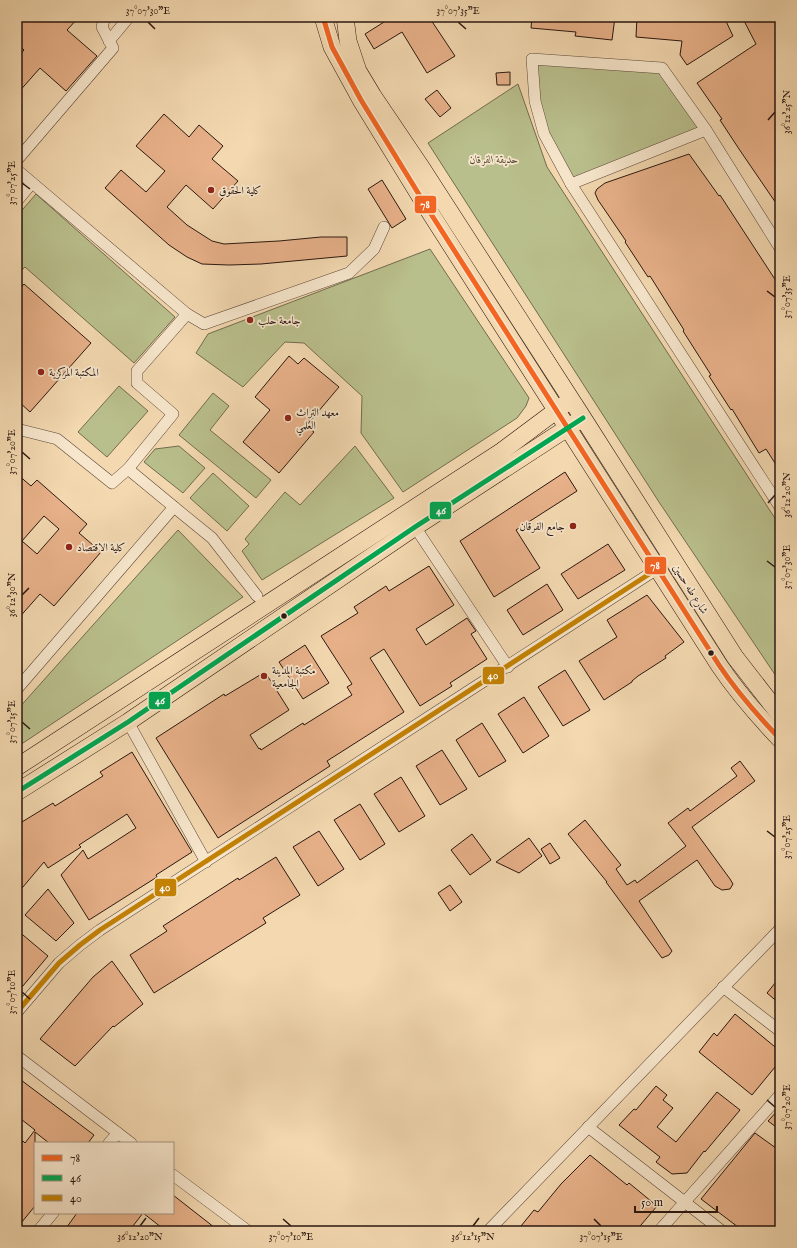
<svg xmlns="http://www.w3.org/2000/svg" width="797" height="1248" font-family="'IM FELL English',Amiri,serif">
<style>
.green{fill:#b9bf8c;stroke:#726b4e}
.building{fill:#e8b189;stroke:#2a1710;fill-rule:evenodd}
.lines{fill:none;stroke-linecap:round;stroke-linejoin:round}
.street-casing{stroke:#5c4738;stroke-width:12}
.primary-casing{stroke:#2a1710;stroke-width:18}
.street{stroke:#f7e6cc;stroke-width:11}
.primary{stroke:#f3d8b0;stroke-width:17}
.bus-1-casing{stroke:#f7e6cc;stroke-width:8}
.bus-2-casing{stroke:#f7e6cc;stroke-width:8}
.bus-3-casing{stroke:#f7e6cc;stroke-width:8}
.bus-1{stroke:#f26522;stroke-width:5}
.bus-2{stroke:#00a651;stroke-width:5}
.bus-3{stroke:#c48204;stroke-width:5}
.ticks{fill:none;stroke:#2a1710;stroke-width:1.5}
.poi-dot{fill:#8f2418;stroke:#f7e6cc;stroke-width:1.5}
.bus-dot{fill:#2a1710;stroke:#f7e6cc;stroke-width:1.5}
.labels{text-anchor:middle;stroke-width:3.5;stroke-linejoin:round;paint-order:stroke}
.park-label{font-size:11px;font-style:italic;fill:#554935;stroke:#f7e6cc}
.poi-label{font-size:11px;fill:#2a1710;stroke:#f7e6cc;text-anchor:start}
.street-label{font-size:11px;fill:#2a1710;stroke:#f7e6cc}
.line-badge{stroke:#f7e6cc;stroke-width:1.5}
.badge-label{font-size:11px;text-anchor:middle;font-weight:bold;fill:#fff}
.neatline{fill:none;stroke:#2a1710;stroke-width:1.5}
.ticks-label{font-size:10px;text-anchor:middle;fill:#2a1710}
</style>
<rect width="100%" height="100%" fill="#f3d8b0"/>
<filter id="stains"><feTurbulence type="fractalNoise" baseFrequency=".005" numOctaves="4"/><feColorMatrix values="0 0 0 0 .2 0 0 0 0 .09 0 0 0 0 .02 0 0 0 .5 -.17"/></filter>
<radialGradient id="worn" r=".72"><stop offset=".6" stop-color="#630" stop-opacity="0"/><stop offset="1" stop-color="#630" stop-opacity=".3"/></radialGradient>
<!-- green -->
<g class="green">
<polygon points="532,59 662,68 706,130 571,184 544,134"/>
<polygon points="518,84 547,167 780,526 780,682 659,502 428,143"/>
<polygon points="36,194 175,317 134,363 25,267 17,275 17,216"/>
<polygon points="430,249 529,398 526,406 517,418 403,492 361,433 362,396 304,343 285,342 243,387 196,353 208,334"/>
<polygon points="119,386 148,411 107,457 78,432"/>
<polygon points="213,393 229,406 210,430 271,480 256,498 179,435"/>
<polygon points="179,446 205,468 183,493 144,462 155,449"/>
<polygon points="355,446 394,498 262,580 242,551 249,544 245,539 285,492 300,505"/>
<polygon points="213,473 249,506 227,531 190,498"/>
<polygon points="178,530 243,597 17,747 17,710"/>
</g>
<!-- building -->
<g class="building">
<polygon points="17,17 79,17 67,30 97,56 66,91 40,68 17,94 17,58 24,50 17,43"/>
<polygon points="392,17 429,17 455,56 427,73 402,32 374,49 365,34"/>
<polygon points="532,17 615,17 612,40 575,36 576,32 531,28"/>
<polygon points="637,17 724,17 733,36 687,65 680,55 682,41 636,37"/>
<polygon points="742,17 780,17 780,209 739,149 720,120 722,119 697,83 756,44"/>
<polygon points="510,72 510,85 497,85 496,73"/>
<polygon points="437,90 451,108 440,117 425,99"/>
<polygon points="164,114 189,137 199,125 223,146 212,159 238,181 213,209 186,185 167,207 187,225 212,241 224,244 279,241 321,237 347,237 347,256 261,264 229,265 202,264 187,257 169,245 105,188 121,170 146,192 165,171 136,146"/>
<polygon points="689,154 719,196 720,195 780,287 780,471 766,449 759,453 732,409 731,410 709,376 711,375 683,331 684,330 650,276 648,277 625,242 626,241 598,200 595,193 597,189 605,183"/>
<polygon points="382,180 406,219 392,228 368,189"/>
<polygon points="24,284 91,343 30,412 17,400 17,292"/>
<polygon points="289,356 298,364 304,358 339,387 306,426 314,432 279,473 243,442 270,410 255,397"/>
<polygon points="565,472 577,491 516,530 540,568 494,597 460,541"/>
<path d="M 17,474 L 31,486 L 37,480 L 87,524 L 79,533 L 101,552 L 54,606 L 40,594 L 17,620 ZM 44,516 L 59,529 L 37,554 L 22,541 Z"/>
<polygon points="608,544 625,570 578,599 561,574"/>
<polygon points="429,566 454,605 416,629 426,645 467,618 476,631 471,634 487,659 450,683 452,686 420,706 384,649 370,658 404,712 327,761 330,766 218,838 156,738 224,694 225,696 265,672 289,710 250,735 259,749 260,748 261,750 303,723 304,725 352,695 347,687 352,684 321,636 358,613 354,607 386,586 389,591"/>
<polygon points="547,584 563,610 523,635 507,610"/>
<polygon points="647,595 684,642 665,656 666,658 638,676 632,681 632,682 604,700 579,661 617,637 607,620"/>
<polygon points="305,645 329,683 303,699 279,662"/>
<polygon points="565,670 590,710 563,726 538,687"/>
<polygon points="524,697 549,736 523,753 498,714"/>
<polygon points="482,723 506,761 479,777 456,740"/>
<polygon points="442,750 467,789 440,805 416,766"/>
<polygon points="132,752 192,852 156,875 157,877 89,920 61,875 83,850 88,859 136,828 127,814 79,845 81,847 48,868 44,862 17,894 17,825 53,803 55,806 103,776 100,772"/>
<polygon points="740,761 755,781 692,827 730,879 733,884 730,889 722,890 715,886 697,860 639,901 672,951 669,955 662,958 606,882 607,882 568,834 585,820 621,865 616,869 627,885 635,880 637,883 686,846 668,823 688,808 690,811 737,776 731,768"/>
<polygon points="401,777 425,816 399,832 374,794"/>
<polygon points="360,804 385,844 360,860 334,820"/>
<polygon points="319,831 344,869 318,886 293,847"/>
<polygon points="472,834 491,860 470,875 451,850"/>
<polygon points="529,838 542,856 519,873 496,862"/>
<polygon points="550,843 560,858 550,864 541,849"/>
<polygon points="276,857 300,895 263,918 266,923 154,993 130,955 167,931 163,926 238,878 239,880"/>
<polygon points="450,885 462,902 450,911 438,893"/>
<polygon points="48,889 74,923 56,941 25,915"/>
<polygon points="17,930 48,956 17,993"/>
<polygon points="112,961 143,1004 114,1027 113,1026 75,1066 40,1039 93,977"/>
<polygon points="780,977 780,1004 767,993"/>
<polygon points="735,1014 780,1051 780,1061 752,1095 699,1052 714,1033 717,1036"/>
<polygon points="17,1077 94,1135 88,1143 49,1143 35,1132 35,1206 17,1228 17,1149 23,1141 25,1143 35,1130 17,1116"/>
<polygon points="656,1086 667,1095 663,1100 673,1108 657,1127 676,1142 717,1092 740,1110 705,1152 704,1151 687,1173 672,1174 656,1162 660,1157 619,1125 634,1109 636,1110"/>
<polygon points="780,1108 780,1130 768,1121"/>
<polygon points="755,1133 780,1151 780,1231 735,1231 738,1227 701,1199"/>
<polygon points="590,1155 627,1185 629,1183 657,1206 636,1231 528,1231 521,1226 534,1210 538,1212 561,1184"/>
<polygon points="173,1195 219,1231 166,1231 143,1213 129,1231 64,1231 77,1213 173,1213"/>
</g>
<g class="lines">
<defs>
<g id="street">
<polyline points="109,41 129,17"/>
<polyline points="17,160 113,48 102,27 105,17"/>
<polyline points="17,170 187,314 137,371 137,383 173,414 128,469 174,507"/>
<polyline points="571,184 706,130"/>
<polyline points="17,201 32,183"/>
<polyline points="780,248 706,130 662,68 532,59 535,101 544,134 571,184 780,507"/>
<polyline points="187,314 204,324 349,273 374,249 384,227"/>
<polyline points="17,429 57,439 112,483 128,469"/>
<polyline points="415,527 508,667"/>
<polyline points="17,689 174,507 212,538 257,596"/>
<polyline points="128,722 206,862"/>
<polyline points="723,987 780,1031"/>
<polyline points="17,1012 59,963 80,945 100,930 657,569"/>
<polyline points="17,1056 131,1143"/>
<polyline points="588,1127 722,1231"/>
<polyline points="109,1143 118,1133"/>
<polyline points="173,1175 248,1231"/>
<polyline points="38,1231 53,1213"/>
<polyline points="488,1231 780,929"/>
<polyline points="659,1231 780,1095"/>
</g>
<g id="primary">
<path d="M 323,17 L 332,47 L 361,100 L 431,214 L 719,665 C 737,692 758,716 780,739"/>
<polyline points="345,17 348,41 358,71 373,96 421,167 583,418 735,657 780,715"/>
<polyline points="17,767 502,451 565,404"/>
<polyline points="17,792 128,722 415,527 578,421"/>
</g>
</defs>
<!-- street casing -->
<use href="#street" class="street-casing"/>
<!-- primary casing -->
<use href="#primary" class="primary-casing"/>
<!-- street -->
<use href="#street" class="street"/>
<!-- primary -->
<use href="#primary" class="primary"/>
<defs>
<path id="bus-1" d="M 323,17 L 332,47 L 361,100 L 431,214 L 719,665 C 737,692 758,716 780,739"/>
<polyline id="bus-2" points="17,792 128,722 415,527 583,418"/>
<polyline id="bus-3" points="17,1012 59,963 80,945 100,930 657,569"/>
</defs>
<!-- bus-1 casing -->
<use href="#bus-1" class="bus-1-casing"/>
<!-- bus-2 casing -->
<use href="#bus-2" class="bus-2-casing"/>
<!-- bus-3 casing -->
<use href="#bus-3" class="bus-3-casing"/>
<!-- bus-1 -->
<use href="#bus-1" class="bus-1"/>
<!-- bus-2 -->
<use href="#bus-2" class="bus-2"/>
<!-- bus-3 -->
<use href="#bus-3" class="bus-3"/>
</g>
<!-- ticks -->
<path class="ticks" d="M 148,22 L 155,29M 458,22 L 466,29M 768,120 L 775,112M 22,183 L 30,189M 767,291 L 775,297M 22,452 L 30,459M 768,503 L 775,495M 767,561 L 775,567M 22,595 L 29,588M 22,722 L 30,729M 767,831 L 775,837M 22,992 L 30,999M 767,1100 L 775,1107M 283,1219 L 291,1226M 594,1219 L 601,1226M 140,1226 L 146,1218M 473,1226 L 479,1218"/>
<!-- markers -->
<g class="poi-dot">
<circle cx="211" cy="190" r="4"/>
<circle cx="250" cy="320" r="4"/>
<circle cx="41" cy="372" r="4"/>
<circle cx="288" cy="418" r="4"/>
<circle cx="573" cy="526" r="4"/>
<circle cx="69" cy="547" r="4"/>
<circle cx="264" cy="676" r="4"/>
</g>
<g class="bus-dot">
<circle cx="284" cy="616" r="3.5"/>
<circle cx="711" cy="653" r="3.5"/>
</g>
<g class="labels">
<!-- park labels -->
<g class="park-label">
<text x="494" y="163">حديقة الفرقان</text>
</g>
<!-- poi labels -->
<g class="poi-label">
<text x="219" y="194">كلية الحقوق</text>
<text x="258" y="324">جامعة حلب</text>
<text x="49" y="376">المكتبة المركزية</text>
<text x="296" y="416">معهد التراث<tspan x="296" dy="13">العلمي</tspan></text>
<text x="565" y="530" text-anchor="end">جامع الفرقان</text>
<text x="77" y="551">كلية الاقتصاد</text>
<text x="272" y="674">مكتبة المدينة<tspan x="272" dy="13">الجامعية</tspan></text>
</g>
<!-- street labels -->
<g class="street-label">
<text transform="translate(691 589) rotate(58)" y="4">شارع طه حسين</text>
</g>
</g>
<g class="line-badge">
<rect x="414" y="195" width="23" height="19" rx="4" fill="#f26522"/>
<rect x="429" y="501" width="23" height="19" rx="4" fill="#00a651"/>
<rect x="644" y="556" width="23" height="19" rx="4" fill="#f26522"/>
<rect x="482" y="666" width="23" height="19" rx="4" fill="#c48204"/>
<rect x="148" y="691" width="23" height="19" rx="4" fill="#00a651"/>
<rect x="154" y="878" width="23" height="19" rx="4" fill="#c48204"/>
</g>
<g class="badge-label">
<text x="425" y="208">78</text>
<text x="441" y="514">46</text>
<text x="655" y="569">78</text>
<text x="493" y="679">40</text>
<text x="160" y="704">46</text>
<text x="165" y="891">40</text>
</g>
<!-- margin -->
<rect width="797" height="1248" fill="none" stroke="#f3d8b0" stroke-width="44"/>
<!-- legend -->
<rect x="34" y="1142" width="140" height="72" fill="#f7e6cc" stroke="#a59381"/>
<rect x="42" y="1155" width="20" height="6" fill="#f26522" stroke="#a59381"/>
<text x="70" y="1162" font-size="12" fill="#2a1710">78</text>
<rect x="42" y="1175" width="20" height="6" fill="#00a651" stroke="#a59381"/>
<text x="70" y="1182" font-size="12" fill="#2a1710">46</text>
<rect x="42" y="1195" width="20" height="6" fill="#c48204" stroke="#a59381"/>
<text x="70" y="1202" font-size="12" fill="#2a1710">40</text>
<!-- scale -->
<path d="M635 1206v6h82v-6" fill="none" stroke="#2a1710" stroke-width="2"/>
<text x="641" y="1206" font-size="12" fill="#2a1710" stroke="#f7e6cc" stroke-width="3" paint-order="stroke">50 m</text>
<rect x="22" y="22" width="753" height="1204" class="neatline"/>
<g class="ticks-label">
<text x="148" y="14">37°07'30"E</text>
<text x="458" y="14">37°07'35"E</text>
<text transform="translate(786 112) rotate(-90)" y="4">36°12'25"N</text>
<text transform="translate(11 183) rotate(-90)" y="4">37°07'25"E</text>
<text transform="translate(786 297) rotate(-90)" y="4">37°07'35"E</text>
<text transform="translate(11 452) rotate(-90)" y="4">37°07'20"E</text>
<text transform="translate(786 495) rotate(-90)" y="4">36°12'20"N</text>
<text transform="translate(786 567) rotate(-90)" y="4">37°07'30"E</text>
<text transform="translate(11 595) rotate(-90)" y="4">36°12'30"N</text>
<text transform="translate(11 722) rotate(-90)" y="4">37°07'15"E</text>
<text transform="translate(786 837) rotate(-90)" y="4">37°07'25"E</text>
<text transform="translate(11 992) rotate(-90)" y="4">37°07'10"E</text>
<text transform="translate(786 1107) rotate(-90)" y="4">37°07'20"E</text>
<text x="140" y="1240">36°12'20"N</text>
<text x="291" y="1240">37°07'10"E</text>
<text x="473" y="1240">36°12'15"N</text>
<text x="601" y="1240">37°07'15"E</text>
</g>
<rect width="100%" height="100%" filter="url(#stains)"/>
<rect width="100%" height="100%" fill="url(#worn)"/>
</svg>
